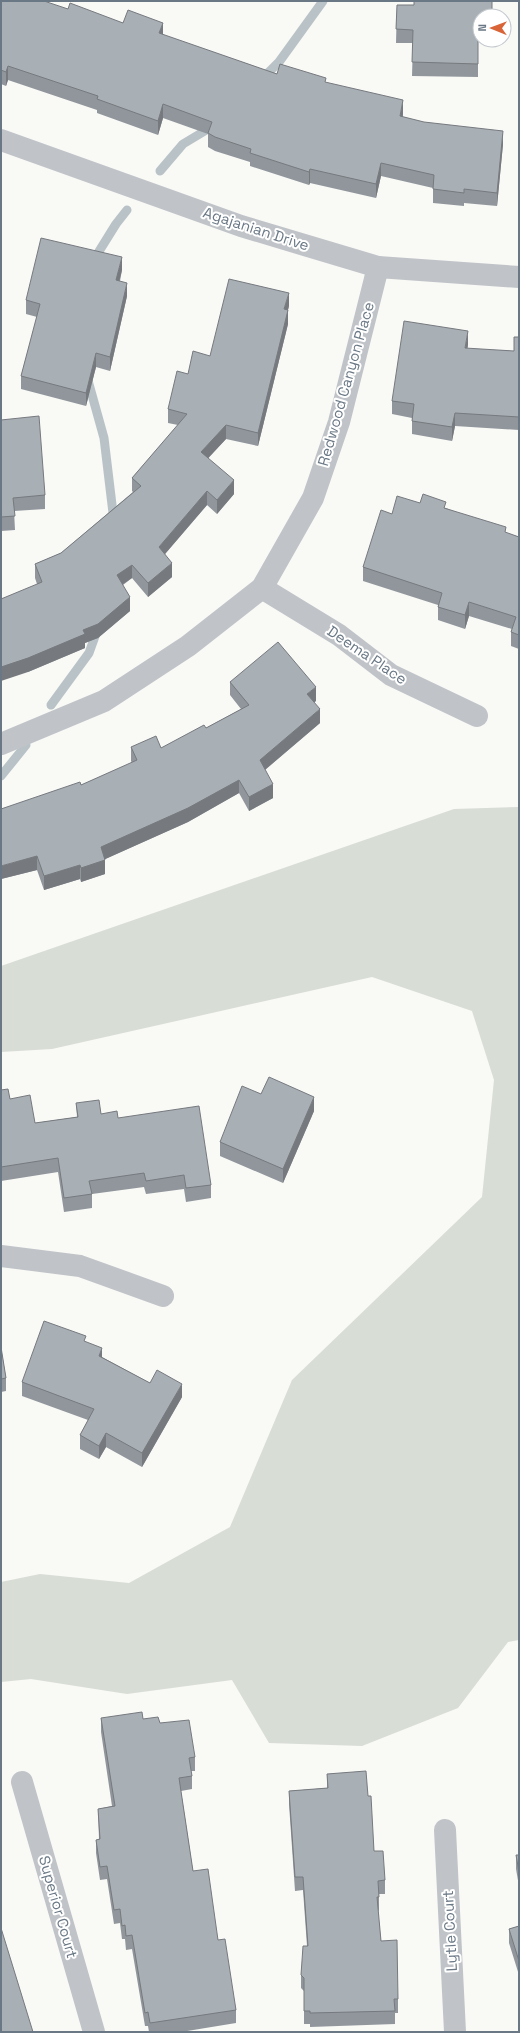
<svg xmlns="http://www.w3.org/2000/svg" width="520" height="2033" font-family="'Space Grotesk',sans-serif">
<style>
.green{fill:#d8ddd6}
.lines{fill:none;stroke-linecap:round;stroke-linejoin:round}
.stream{stroke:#b9c3c7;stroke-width:9}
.street{stroke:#c0c4c8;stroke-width:22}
.wall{fill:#90969c}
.shaded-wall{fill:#767a7f}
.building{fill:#a8afb5;stroke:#767a7f}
.labels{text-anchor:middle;stroke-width:4;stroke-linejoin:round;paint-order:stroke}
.street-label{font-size:15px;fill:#6a7885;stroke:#fff}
</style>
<rect width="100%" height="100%" fill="#f9f9f6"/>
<!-- green -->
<polygon class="green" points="519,807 519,1640 508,1642 458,1708 362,1746 269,1743 232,1680 127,1694 31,1679 1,1682 1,1582 40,1574 129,1583 230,1527 292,1380 482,1197 494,1080 472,1011 372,977 52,1049 1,1052 1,966 454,809"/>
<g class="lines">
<!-- stream -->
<g class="stream">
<polyline points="261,80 279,62 323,1"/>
<polyline points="160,171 183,144 213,126"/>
<polyline points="93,261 116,224 127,210"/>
<polyline points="87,377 104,438 113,513 112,521"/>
<polyline points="51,705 89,653 98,628"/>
<polyline points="1,776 26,745"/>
</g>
<!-- street -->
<g class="street">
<polyline points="1,140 241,226 378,267 519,277"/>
<polyline points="262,588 339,635 391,675 477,716"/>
<polyline points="1,744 104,701 188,646 262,588 313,498 339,422 378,267"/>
<polyline points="1,1256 80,1266 163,1296"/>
<polyline points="22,1782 94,2032"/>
<polyline points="445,1830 455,2032"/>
</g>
</g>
<!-- wall -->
<g class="wall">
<polygon points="1,1 68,9 123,23 163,35 277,74 326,83 403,114 403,117 503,144 497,206 464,203 464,206 433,203 433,188 381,176 376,198 310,183 309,185 250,166 250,162 215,151 208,147 208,134 163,118 158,135 97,113 97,110 8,80 6,86 1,84"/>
<polygon points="397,5 414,5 480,16 480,40 478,40 478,77 412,76 413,43 396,43"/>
<polygon points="122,270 120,281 127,296 110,371 96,367 86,406 21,389 21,376 37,317 26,314 26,300"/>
<polygon points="289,306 288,310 288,324 258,446 226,439 208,458 234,494 217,514 207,505 165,554 172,577 148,597 132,578 123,585 130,611 98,638 85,643 85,648 28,672 37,584 35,578 35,564 61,553 133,492 132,491 132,478 178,425 168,423 168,409 188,374 210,356"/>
<polygon points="519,337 519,430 455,426 452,441 412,434 412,418 392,414 392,401 468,345 467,349 514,351"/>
<polygon points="1,420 45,495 45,509 14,511 15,530 1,531"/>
<polygon points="420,503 446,508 506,533 519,537 519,649 511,646 511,632 512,629 469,616 465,629 438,620 438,605 363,581 363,567 392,514"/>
<polygon points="230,682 316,701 314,702 320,723 265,770 273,798 249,811 239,793 188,822 105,859 105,874 81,882 80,879 44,890 37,870 1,879 81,785 132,763 131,761 131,747 161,748 206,728 241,709 230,695"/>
<polygon points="1,1090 35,1123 77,1117 76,1103 101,1114 118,1118 211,1185 211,1198 186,1202 184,1189 146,1194 144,1187 92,1194 92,1208 64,1212 58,1172 1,1181"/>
<polygon points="261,1094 314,1111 283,1183 220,1156 220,1142"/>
<polygon points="86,1342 102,1357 150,1383 182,1397 142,1467 106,1447 99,1459 80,1449 80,1435 88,1420 22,1396 22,1382"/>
<polygon points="1,1347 6,1378 6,1391 1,1392"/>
<polygon points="101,1718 143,1719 160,1723 195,1757 195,1771 191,1771 192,1776 192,1789 181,1791 193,1871 218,1940 236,2010 236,2023 181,2032 149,2032 148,2026 145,2026 132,1949 126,1950 125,1939 122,1939 120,1923 114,1924 107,1879 100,1880 96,1853 96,1840 99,1839 98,1809 112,1806 101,1732"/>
<polygon points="327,1774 368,1796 374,1851 385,1880 385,1894 379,1894 379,1910 378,1911 381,1941 398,1999 398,2013 395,2013 395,2024 310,2027 310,2024 304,2024 304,1991 301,1988 301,1975 307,1946 303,1890 295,1891 289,1804 289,1791 327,1788"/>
<polygon points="516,1855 519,1855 519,1886 516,1869"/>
<polygon points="519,1926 519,1975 509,1943 509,1929"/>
</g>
<!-- shaded-wall -->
<g class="shaded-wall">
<polygon points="163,23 163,36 159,33"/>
<polygon points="8,66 8,80 6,86 6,72"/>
<polygon points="403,100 403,114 400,130 400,116"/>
<polygon points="163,104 163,118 158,135 158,121"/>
<polygon points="503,131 503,144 497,206 497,193"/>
<polygon points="381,163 381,176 376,198 376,184"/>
<polygon points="310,169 310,183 309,185 309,172"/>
<polygon points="122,257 122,270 116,294 116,280"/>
<polygon points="127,283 127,296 110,371 110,357"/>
<polygon points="289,293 289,306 284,323 284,309"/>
<polygon points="288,310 288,324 258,446 258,433"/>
<polygon points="468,331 468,345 465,362 465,348"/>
<polygon points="96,353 96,367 86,406 86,393"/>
<polygon points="455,413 455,426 452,441 452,427"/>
<polygon points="226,425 226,439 201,466 201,452"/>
<polygon points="234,480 234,494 217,514 217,500"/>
<polygon points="207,491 207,505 159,561 159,547"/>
<polygon points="172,563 172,577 148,597 148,583"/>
<polygon points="132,565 132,578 117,588 117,575"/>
<polygon points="130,597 130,611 98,638 85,643 85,648 28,672 1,681 1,667 83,630"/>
<polygon points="469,602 469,616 465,629 465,615"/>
<polygon points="316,687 316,701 307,708 307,694"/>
<polygon points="320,709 320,723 260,774 260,760"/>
<polygon points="239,780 239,793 188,822 101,861 101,847"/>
<polygon points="273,784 273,798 249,811 249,797"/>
<polygon points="37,856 37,870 1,879 1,866"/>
<polygon points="105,860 105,874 81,882 81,868"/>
<polygon points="80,865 80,879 44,890 44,876"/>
<polygon points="314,1097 314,1111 283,1183 283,1169"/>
<polygon points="102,1348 102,1361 99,1356"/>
<polygon points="182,1384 182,1397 142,1467 142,1453"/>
<polygon points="106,1433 106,1447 99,1459 99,1446"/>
</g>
<!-- building -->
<g class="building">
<polygon points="1,1 44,1 68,9 70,3 123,23 128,10 163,23 159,33 277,74 280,64 326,78 325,82 403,100 400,116 424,122 503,131 497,193 464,189 464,193 433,189 434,175 381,163 376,184 310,169 309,172 250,153 251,149 215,137 208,133 212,122 163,104 158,121 97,99 98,96 8,66 6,72 1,70"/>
<polygon points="414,1 492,1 492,16 480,16 480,26 478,26 478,64 412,62 413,30 396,29 397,5 414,5"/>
<polygon points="41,238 122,257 116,280 127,283 110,357 96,353 86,393 21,376 40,304 26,300"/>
<polygon points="229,279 289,293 284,309 288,310 258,433 226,425 201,452 234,480 217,500 207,491 159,547 172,563 148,583 132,565 117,575 130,597 98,624 83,630 85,634 28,658 1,667 1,599 42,582 35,564 61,553 141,486 132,478 187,414 168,409 177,371 188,374 193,351 210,356"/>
<polygon points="404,321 468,331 465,348 514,351 514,337 519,337 519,417 455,413 452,427 412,421 414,404 392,401"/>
<polygon points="39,416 45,495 13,498 15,516 1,517 1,420"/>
<polygon points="423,494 446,502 444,508 506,527 505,532 519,537 519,635 511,632 516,617 469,602 465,615 438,607 442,593 363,567 381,510 392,514 397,496 420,503"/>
<polygon points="278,642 316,687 307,694 320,709 260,760 273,784 249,797 239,780 188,808 101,847 105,860 81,868 80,865 44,876 37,856 1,866 1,809 80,782 81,785 137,760 131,747 156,736 161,748 204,725 206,728 249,705 230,682"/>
<polygon points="269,1077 314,1097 283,1169 220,1142 242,1086 261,1094"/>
<polygon points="8,1089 10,1099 30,1095 35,1123 78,1117 76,1103 99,1100 101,1114 117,1111 118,1118 199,1106 211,1185 186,1188 184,1175 146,1181 144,1173 89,1181 92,1194 64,1198 58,1158 1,1167 1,1090"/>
<polygon points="44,1321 86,1336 84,1341 102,1348 99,1356 150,1383 157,1370 182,1384 142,1453 106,1433 99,1446 80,1435 94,1409 22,1382"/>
<polygon points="1,1347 6,1378 1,1379"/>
<polygon points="142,1712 143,1719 158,1717 160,1723 189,1720 195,1757 189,1758 192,1776 179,1778 193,1871 208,1869 218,1940 225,1939 236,2010 150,2023 148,2012 145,2013 132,1935 126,1936 125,1925 122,1926 120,1909 114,1910 107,1866 100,1867 96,1840 100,1839 98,1809 115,1806 101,1718"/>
<polygon points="366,1771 368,1796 371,1796 374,1851 383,1851 385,1880 378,1881 379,1897 377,1897 381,1941 397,1940 398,1999 394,1999 395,2011 310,2013 310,2011 304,2011 304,1978 301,1975 303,1946 308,1946 303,1877 295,1877 289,1791 328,1788 327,1774"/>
<polygon points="516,1855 519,1855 519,1872"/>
<polygon points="519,1926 519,1961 509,1929"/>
<polygon points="1,1928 33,2032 1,2032"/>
</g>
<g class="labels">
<!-- street labels -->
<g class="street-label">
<text transform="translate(256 229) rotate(18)" y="5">Agajanian Drive</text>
<text transform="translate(346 384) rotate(-74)" y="5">Redwood Canyon Place</text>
<text transform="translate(367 655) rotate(34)" y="5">Deema Place</text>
<text transform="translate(58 1907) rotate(74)" y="5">Superior Court</text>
<text transform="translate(450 1931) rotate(-93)" y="5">Lytle Court</text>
</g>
</g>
<!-- border -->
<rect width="520" height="2033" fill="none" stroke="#6a7885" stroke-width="4"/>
<!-- north arrow -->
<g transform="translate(492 28) rotate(271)"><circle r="19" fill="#ffffff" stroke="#c3c9ce"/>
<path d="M0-3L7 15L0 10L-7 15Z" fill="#d96437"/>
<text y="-6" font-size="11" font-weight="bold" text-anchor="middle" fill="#6a7885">N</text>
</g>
</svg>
